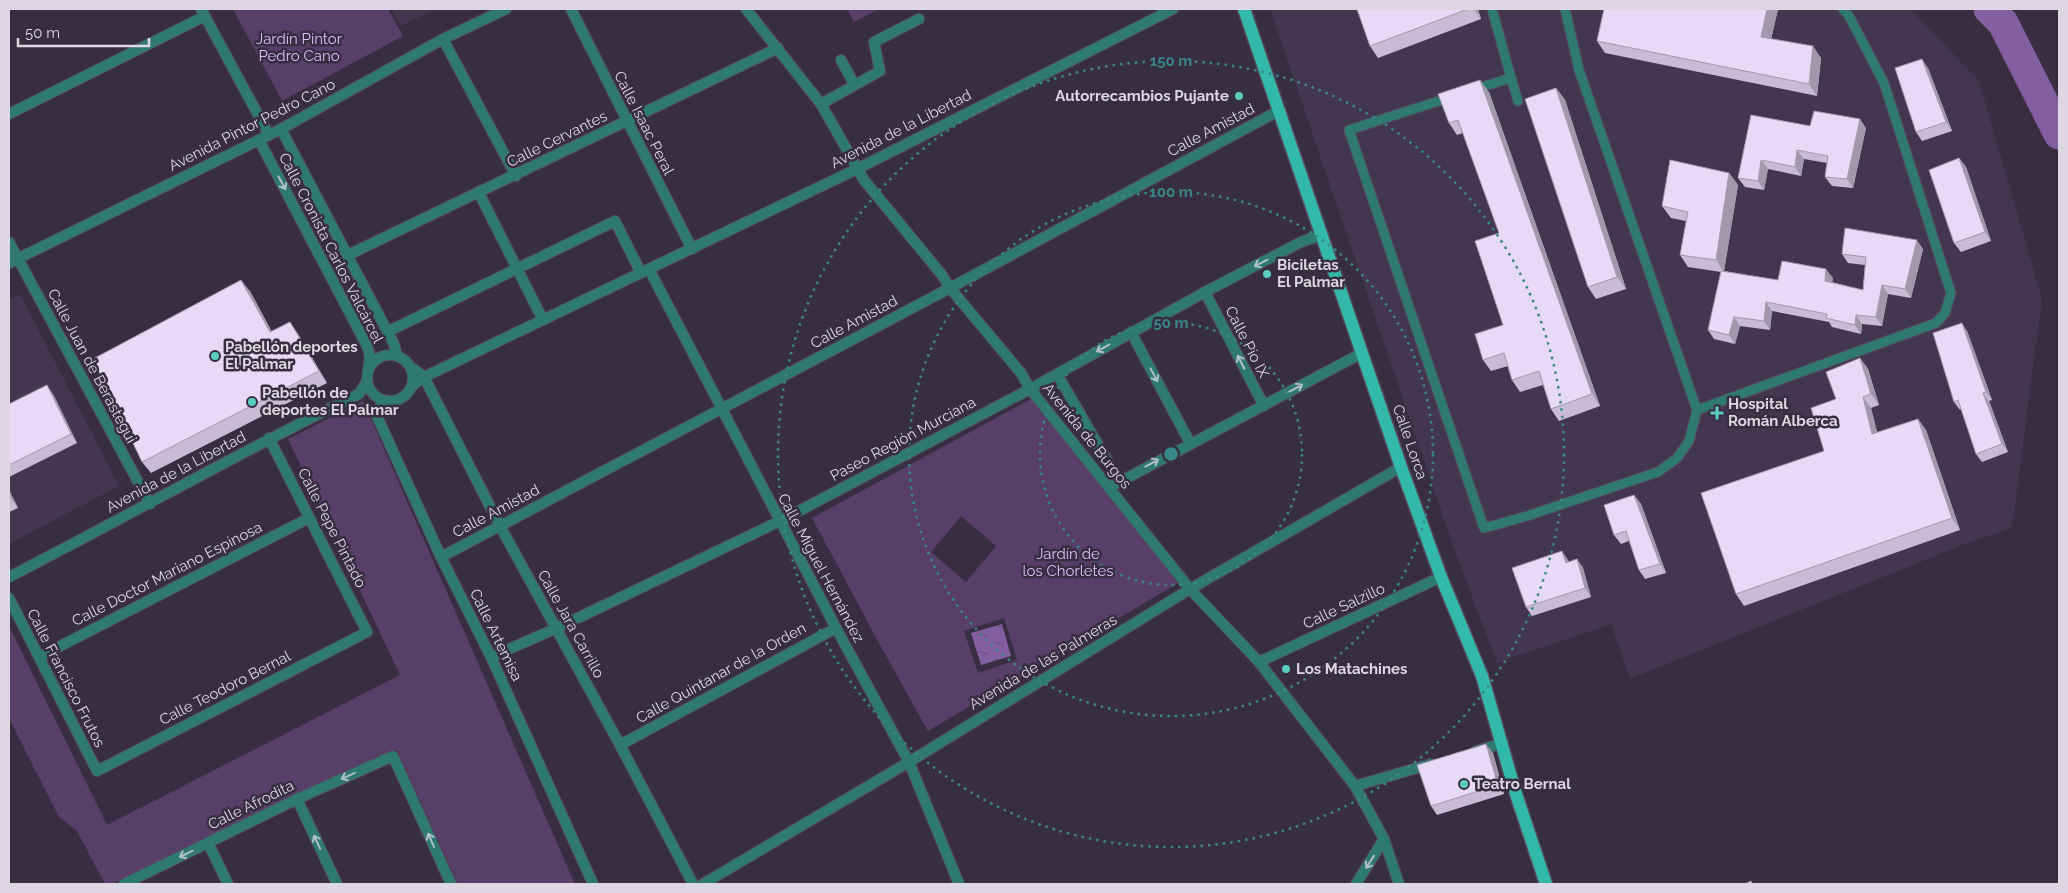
<svg xmlns="http://www.w3.org/2000/svg" width="2068" height="893" font-family="Raleway,sans-serif">
<style>
.built{fill:#43364f}
.green{fill:#573f6a;fill-rule:evenodd}
.water{fill:url(#water-ripples)}
.lines{fill:none;stroke-linecap:round;stroke-linejoin:round}
.river{stroke:#835ea1;stroke-width:31}
.lane-casing{stroke:#564c5e;stroke-width:11}
.street-casing{stroke:#564c5e;stroke-width:12}
.primary-casing{stroke:#564c5e;stroke-width:15}
.lane{stroke:#2e7970;stroke-width:9}
.street{stroke:#2e7970;stroke-width:10}
.primary{stroke:#33b9aa;stroke-width:12}
.wall{fill:#c8bbd4}
.shaded-wall{fill:#a298ac}
.building{fill:#e8d9f6;stroke:#a298ac}
.oneway{stroke:#b1c0c6}
.ring{fill:none;stroke:#388985;stroke-width:2.5;stroke-dasharray:2.5 5}
.poi-dot{fill:#59cebf;stroke:#382e41;stroke-width:2}
.labels{text-anchor:middle;stroke-width:5;stroke-linejoin:round;paint-order:stroke}
.park-label{font-size:15px;fill:#dbbef6;stroke:#382e41}
.poi-label{font-size:15px;font-weight:bold;fill:#ddd7e3;stroke:#382e41;text-anchor:start}
.street-label{font-size:15px;fill:#ddd7e3;stroke:#382e41}
.centre{fill:#388985;stroke:#382e41;stroke-width:2.5}
.ring-label{font-size:15px;text-anchor:middle;font-weight:bold;fill:#388985;stroke:#382e41;stroke-width:5;stroke-linejoin:round;paint-order:stroke}
</style>
<defs>
<pattern id="water-ripples" width="26" height="14" patternUnits="userSpaceOnUse" patternTransform="scale(1.25)"><rect width="26" height="14" fill="#835ea1"/><path d="M2 4q2-2 4 0t4 0M15 11q2-2 4 0t4 0" fill="none" stroke="#665077"/></pattern>
</defs>
<rect width="100%" height="100%" fill="#382e41"/>
<!-- built -->
<g class="built">
<polygon points="391,9 437,9 400,26"/>
<polygon points="1270,9 1910,9 1979,81 2042,299 2012,528 1972,541 1630,679 1611,624 1497,663 1454,548"/>
<polygon points="20,294 119,486 9,544 9,300"/>
</g>
<!-- green -->
<g class="green">
<polygon points="233,9 388,9 403,36 282,101"/>
<polygon points="847,9 879,9 854,22"/>
<path d="M 1031,399 L 1178,583 L 928,731 L 880,645 L 812,518 ZM 961,516 L 996,546 L 966,582 L 931,552 ZM 1004,618 L 1017,660 L 978,673 L 964,631 Z"/>
<polygon points="363,401 575,884 458,884 397,750 112,884 105,884 77,831 59,817 9,718 9,626 107,825 400,675 288,439"/>
</g>
<!-- water -->
<polygon class="water" points="1002,624 1011,656 981,665 971,633"/>
<g class="lines">
<!-- river -->
<polyline class="river" points="1989,9 2003,23 2059,134"/>
<defs>
<g id="lane">
<polyline points="1492,9 1511,78"/>
<polyline points="1475,89 1511,78 1518,101"/>
<polyline points="1451,97 1349,130 1484,528 1527,516 1658,472 1677,458 1689,441 1697,410 1579,70 1565,9"/>
<polyline points="1697,410 1936,323 1945,313 1951,293 1884,83 1849,16 1843,9"/>
</g>
<g id="street">
<polyline points="201,9 269,135"/>
<polyline points="571,9 692,249"/>
<polyline points="746,9 821,104 864,180 942,275 950,288 1021,373 1030,389 1190,589 1259,662 1355,786 1384,839 1399,884"/>
<polyline points="443,39 516,176"/>
<polyline points="841,60 854,84"/>
<polyline points="821,104 880,71 874,42 919,19"/>
<polyline points="9,114 205,16"/>
<polyline points="281,129 394,344 397,356"/>
<polyline points="259,140 368,348 370,357 368,371"/>
<polyline points="479,193 543,320"/>
<polyline points="9,242 150,504"/>
<polyline points="348,255 778,48"/>
<polyline points="9,263 281,129 443,39 506,9"/>
<polyline points="649,269 836,628 909,762 959,884"/>
<polyline points="1205,292 1264,406"/>
<polyline points="387,332 615,221 641,273"/>
<polyline points="1131,332 1190,443"/>
<circle cx="390" cy="378" r="23"/>
<polyline points="411,367 424,377 500,526 620,745 693,884"/>
<polyline points="1057,374 1119,481"/>
<polyline points="412,386 424,377 859,168 1173,9"/>
<polyline points="383,401 376,414 441,557 491,657 593,884"/>
<polyline points="1110,487 1362,353"/>
<polyline points="441,557 950,288 1280,110"/>
<path d="M 9,577 C 126,517 240,452 359,394 L 367,381"/>
<polyline points="9,598 97,771 367,632 269,438"/>
<polyline points="39,657 309,518"/>
<polyline points="491,657 557,628 780,521 1030,389 1205,292 1301,242 1321,235"/>
<polyline points="1259,662 1441,577"/>
<polyline points="620,745 836,628"/>
<polyline points="1476,751 1503,743"/>
<polyline points="1355,786 1431,764"/>
<polyline points="297,799 337,884"/>
<polyline points="208,843 228,884"/>
<polyline points="124,884 297,799 393,756 451,884"/>
<polyline points="703,884 909,762 1190,589 1401,467"/>
<polyline points="1356,884 1384,839"/>
</g>
<polyline id="primary" points="1244,9 1401,467 1441,577 1482,676 1516,794 1546,884"/>
</defs>
<!-- lane casing -->
<use href="#lane" class="lane-casing"/>
<!-- street casing -->
<use href="#street" class="street-casing"/>
<!-- primary casing -->
<use href="#primary" class="primary-casing"/>
<!-- lane -->
<use href="#lane" class="lane"/>
<!-- street -->
<use href="#street" class="street"/>
<!-- primary -->
<use href="#primary" class="primary"/>
</g>
<!-- wall -->
<g class="wall">
<polygon points="1357,9 1478,9 1481,19 1378,58 1370,46"/>
<polygon points="1604,9 1778,9 1771,39 1821,58 1817,96 1605,53 1597,41"/>
<polygon points="1928,68 1952,131 1922,141 1916,132"/>
<polygon points="1556,88 1565,100 1626,289 1596,299 1588,287"/>
<polygon points="1489,92 1600,406 1559,421 1551,409 1543,385 1520,392 1512,380 1508,366 1491,371 1483,360 1503,325 1499,233 1463,133 1457,135 1449,123"/>
<polygon points="1751,115 1810,126 1866,128 1853,188 1832,186 1825,177 1827,163 1804,159 1801,176 1768,169 1764,190 1745,187 1738,178"/>
<polygon points="1959,158 1966,167 1991,241 1961,252 1954,243"/>
<polygon points="1729,173 1738,185 1724,271 1778,280 1833,278 1832,282 1863,290 1865,265 1848,263 1842,254 1923,249 1911,298 1888,294 1882,326 1862,324 1861,334 1832,327 1829,322 1772,311 1770,330 1740,326 1735,344 1714,339 1708,330 1721,272 1688,267 1680,255 1686,221 1671,218 1662,206"/>
<polygon points="250,291 272,332 290,322 298,334 327,383 151,473 142,462"/>
<polygon points="1967,331 1992,400 1989,401 2008,452 1982,462 1976,454 1961,409 1960,410 1954,402"/>
<polygon points="1860,358 1868,369 1879,405 1871,408 1877,433 1918,419 1926,430 1960,530 1744,606 1736,594 1824,451 1836,399"/>
<polygon points="53,394 77,443 9,477 9,404"/>
<polygon points="9,490 18,508 9,512"/>
<polygon points="1634,495 1641,504 1666,573 1645,579 1639,570 1629,541 1621,544 1614,535"/>
<polygon points="1577,559 1583,568 1591,597 1532,616 1526,607 1568,560 1569,562"/>
<polygon points="1493,753 1504,794 1437,815 1431,806"/>
</g>
<!-- shaded-wall -->
<g class="shaded-wall">
<polygon points="1474,9 1478,9 1481,19"/>
<polygon points="1767,9 1778,9 1769,49 1761,37"/>
<polygon points="1813,46 1821,58 1817,96 1809,84"/>
<polygon points="1922,59 1928,68 1952,131 1946,122"/>
<polygon points="1480,80 1489,92 1600,406 1592,394"/>
<polygon points="1556,88 1565,100 1626,289 1617,277"/>
<polygon points="1860,119 1866,128 1853,188 1847,179"/>
<polygon points="1797,150 1804,159 1801,176 1795,167"/>
<polygon points="1959,158 1966,167 1991,241 1985,232"/>
<polygon points="1761,160 1768,169 1764,190 1758,181"/>
<polygon points="1729,173 1738,185 1724,272 1716,260"/>
<polygon points="1917,240 1923,249 1911,298 1905,289"/>
<polygon points="1826,269 1833,278 1831,290 1825,281"/>
<polygon points="241,280 250,291 278,344 270,332"/>
<polygon points="1882,285 1888,294 1882,326 1876,317"/>
<polygon points="1766,302 1772,311 1770,330 1764,321"/>
<polygon points="1856,315 1862,324 1861,334 1855,325"/>
<polygon points="1734,317 1740,326 1735,344 1729,335"/>
<polygon points="290,322 298,334 327,383 319,371"/>
<polygon points="1962,323 1967,331 1992,400 1986,392"/>
<polygon points="1860,358 1868,369 1879,405 1871,394"/>
<polygon points="47,385 53,394 77,443 71,434"/>
<polygon points="1983,393 1989,401 2008,452 2002,444"/>
<polygon points="1863,397 1871,408 1881,446 1872,434"/>
<polygon points="1918,419 1926,430 1960,530 1952,518"/>
<polygon points="9,490 18,508 11,499 9,494"/>
<polygon points="1634,495 1641,504 1666,573 1660,564"/>
<polygon points="1562,551 1568,560 1573,572 1566,563"/>
<polygon points="1577,559 1583,568 1591,597 1585,588"/>
<polygon points="1486,744 1493,753 1504,794 1498,785"/>
</g>
<!-- building -->
<g class="building">
<polygon points="1357,9 1468,9 1370,46"/>
<polygon points="1604,9 1767,9 1761,37 1813,46 1809,84 1597,41"/>
<polygon points="1922,59 1946,122 1916,132 1895,68"/>
<polygon points="1480,80 1592,394 1551,409 1539,371 1512,380 1504,353 1483,360 1475,334 1503,325 1475,241 1499,233 1458,120 1449,123 1438,94"/>
<polygon points="1556,88 1617,277 1588,287 1525,99"/>
<polygon points="1814,111 1860,119 1847,179 1825,177 1828,156 1797,150 1795,167 1761,160 1758,181 1738,178 1751,115 1810,126"/>
<polygon points="1959,158 1985,232 1954,243 1929,170"/>
<polygon points="1670,160 1729,173 1716,260 1680,255 1688,212 1662,206"/>
<polygon points="1845,228 1917,240 1905,289 1882,285 1876,317 1856,315 1855,325 1826,318 1827,314 1766,302 1764,321 1734,317 1729,335 1708,330 1721,271 1778,280 1782,261 1826,269 1825,281 1863,290 1866,257 1842,254"/>
<polygon points="241,280 270,332 290,322 319,371 142,462 93,359"/>
<polygon points="1962,323 1986,392 1983,393 2002,444 1976,454 1958,400 1954,402 1933,333"/>
<polygon points="1860,358 1871,394 1863,397 1872,434 1918,419 1952,518 1736,594 1701,493 1824,451 1811,408 1836,399 1826,372"/>
<polygon points="47,385 71,434 9,465 9,404"/>
<polygon points="1634,495 1660,564 1639,570 1626,531 1614,535 1604,505"/>
<polygon points="1562,551 1566,563 1577,559 1585,588 1526,607 1512,568"/>
<polygon points="1486,744 1498,785 1431,806 1417,765"/>
<polygon points="1751,881 1752,884 1745,884"/>
</g>
<!-- one-way arrows -->
<defs><path id="oneway-shaft" d="M-6 0H5M1.5-3L5.5 0L1.5 3" fill="none" stroke-width="1.6" stroke-linecap="round" stroke-linejoin="round" transform="scale(1.25)"/></defs>
<g class="oneway">
<use href="#oneway-shaft" transform="translate(282 183) rotate(62)"/>
<use href="#oneway-shaft" transform="translate(1261 263) rotate(153)"/>
<use href="#oneway-shaft" transform="translate(1103 348) rotate(151)"/>
<use href="#oneway-shaft" transform="translate(1241 362) rotate(-117)"/>
<use href="#oneway-shaft" transform="translate(1154 375) rotate(62)"/>
<use href="#oneway-shaft" transform="translate(1296 388) rotate(-28)"/>
<use href="#oneway-shaft" transform="translate(1152 463) rotate(-28)"/>
<use href="#oneway-shaft" transform="translate(348 776) rotate(156)"/>
<use href="#oneway-shaft" transform="translate(431 840) rotate(-114)"/>
<use href="#oneway-shaft" transform="translate(317 842) rotate(-115)"/>
<use href="#oneway-shaft" transform="translate(186 854) rotate(154)"/>
<use href="#oneway-shaft" transform="translate(1370 862) rotate(122)"/>
</g>
<!-- distance rings -->
<g class="ring">
<circle cx="1171" cy="454" r="131"/>
<circle cx="1171" cy="454" r="262"/>
<circle cx="1171" cy="454" r="393"/>
</g>
<!-- markers -->
<g class="poi-dot">
<circle cx="1239" cy="96" r="5"/>
<circle cx="1267" cy="274" r="5"/>
<circle cx="215" cy="356" r="5"/>
<circle cx="252" cy="402" r="5"/>
<path d="M1714.5 405.5h5v5h5v5h-5v5h-5v-5h-5v-5h5z"/>
<circle cx="1286" cy="669" r="5"/>
<circle cx="1464" cy="784" r="5"/>
</g>
<g class="labels">
<!-- park labels -->
<g class="park-label">
<text x="299" y="44">Jardín Pintor<tspan x="299" dy="17">Pedro Cano</tspan></text>
<text x="1068" y="559">Jardín de<tspan x="1068" dy="17">los Chorletes</tspan></text>
</g>
<!-- poi labels -->
<g class="poi-label">
<text x="1229" y="101" text-anchor="end">Autorrecambios Pujante</text>
<text x="1277" y="270">Biciletas<tspan x="1277" dy="17">El Palmar</tspan></text>
<text x="225" y="352">Pabellón deportes<tspan x="225" dy="17">El Palmar</tspan></text>
<text x="262" y="398">Pabellón de<tspan x="262" dy="17">deportes El Palmar</tspan></text>
<text x="1728" y="409">Hospital<tspan x="1728" dy="17">Román Alberca</tspan></text>
<text x="1296" y="674">Los Matachines</text>
<text x="1474" y="789">Teatro Bernal</text>
</g>
<!-- street labels -->
<g class="street-label">
<text transform="translate(644 123) rotate(63)" y="5">Calle Isaac Peral</text>
<text transform="translate(252 125) rotate(-27)" y="5">Avenida Pintor Pedro Cano</text>
<text transform="translate(901 129) rotate(-27)" y="5">Avenida de la Libertad</text>
<text transform="translate(1211 130) rotate(-28)" y="5">Calle Amistad</text>
<text transform="translate(557 139) rotate(-26)" y="5">Calle Cervantes</text>
<text transform="translate(331 248) rotate(63)" y="5">Calle Cronista Carlos Valcárcel</text>
<text transform="translate(854 322) rotate(-28)" y="5">Calle Amistad</text>
<text transform="translate(1247 342) rotate(63)" y="5">Calle Pío IX</text>
<text transform="translate(92 366) rotate(62)" y="5">Calle Juan de Berastegui</text>
<text transform="translate(1087 436) rotate(51)" y="5">Avenida de Burgos</text>
<text transform="translate(903 439) rotate(-28)" y="5">Paseo Región Murciana</text>
<text transform="translate(1410 442) rotate(71)" y="5">Calle Lorca</text>
<text transform="translate(176 472) rotate(-28)" y="5">Avenida de la Libertad</text>
<text transform="translate(496 511) rotate(-28)" y="5">Calle Amistad</text>
<text transform="translate(332 528) rotate(63)" y="5">Calle Pepe Pintado</text>
<text transform="translate(821 568) rotate(62)" y="5">Calle Miguel Hernández</text>
<text transform="translate(167 574) rotate(-27)" y="5">Calle Doctor Mariano Espinosa</text>
<text transform="translate(1344 606) rotate(-25)" y="5">Calle Salzillo</text>
<text transform="translate(571 624) rotate(61)" y="5">Calle Jara Carrillo</text>
<text transform="translate(496 635) rotate(64)" y="5">Calle Artemisa</text>
<text transform="translate(1043 662) rotate(-31)" y="5">Avenida de las Palmeras</text>
<text transform="translate(721 673) rotate(-29)" y="5">Calle Quintanar de la Orden</text>
<text transform="translate(66 678) rotate(63)" y="5">Calle Francisco Frutos</text>
<text transform="translate(225 688) rotate(-27)" y="5">Calle Teodoro Bernal</text>
<text transform="translate(251 805) rotate(-26)" y="5">Calle Afrodita</text>
</g>
</g>
<circle cx="1171" cy="454" r="8" class="centre"/>
<g class="ring-label">
<text x="1171" y="66">150 m</text>
<text x="1171" y="197">100 m</text>
<text x="1171" y="328">50 m</text>
</g>
<!-- border -->
<rect width="2068" height="893" fill="none" stroke="#ddd7e3" stroke-width="20"/>
<!-- scale -->
<path d="M18 38v8h131v-8" fill="none" stroke="#ddd7e3" stroke-width="2.5"/>
<text x="25" y="38" font-size="15" fill="#ddd7e3" stroke="#382e41" stroke-width="4" paint-order="stroke">50 m</text>
</svg>
